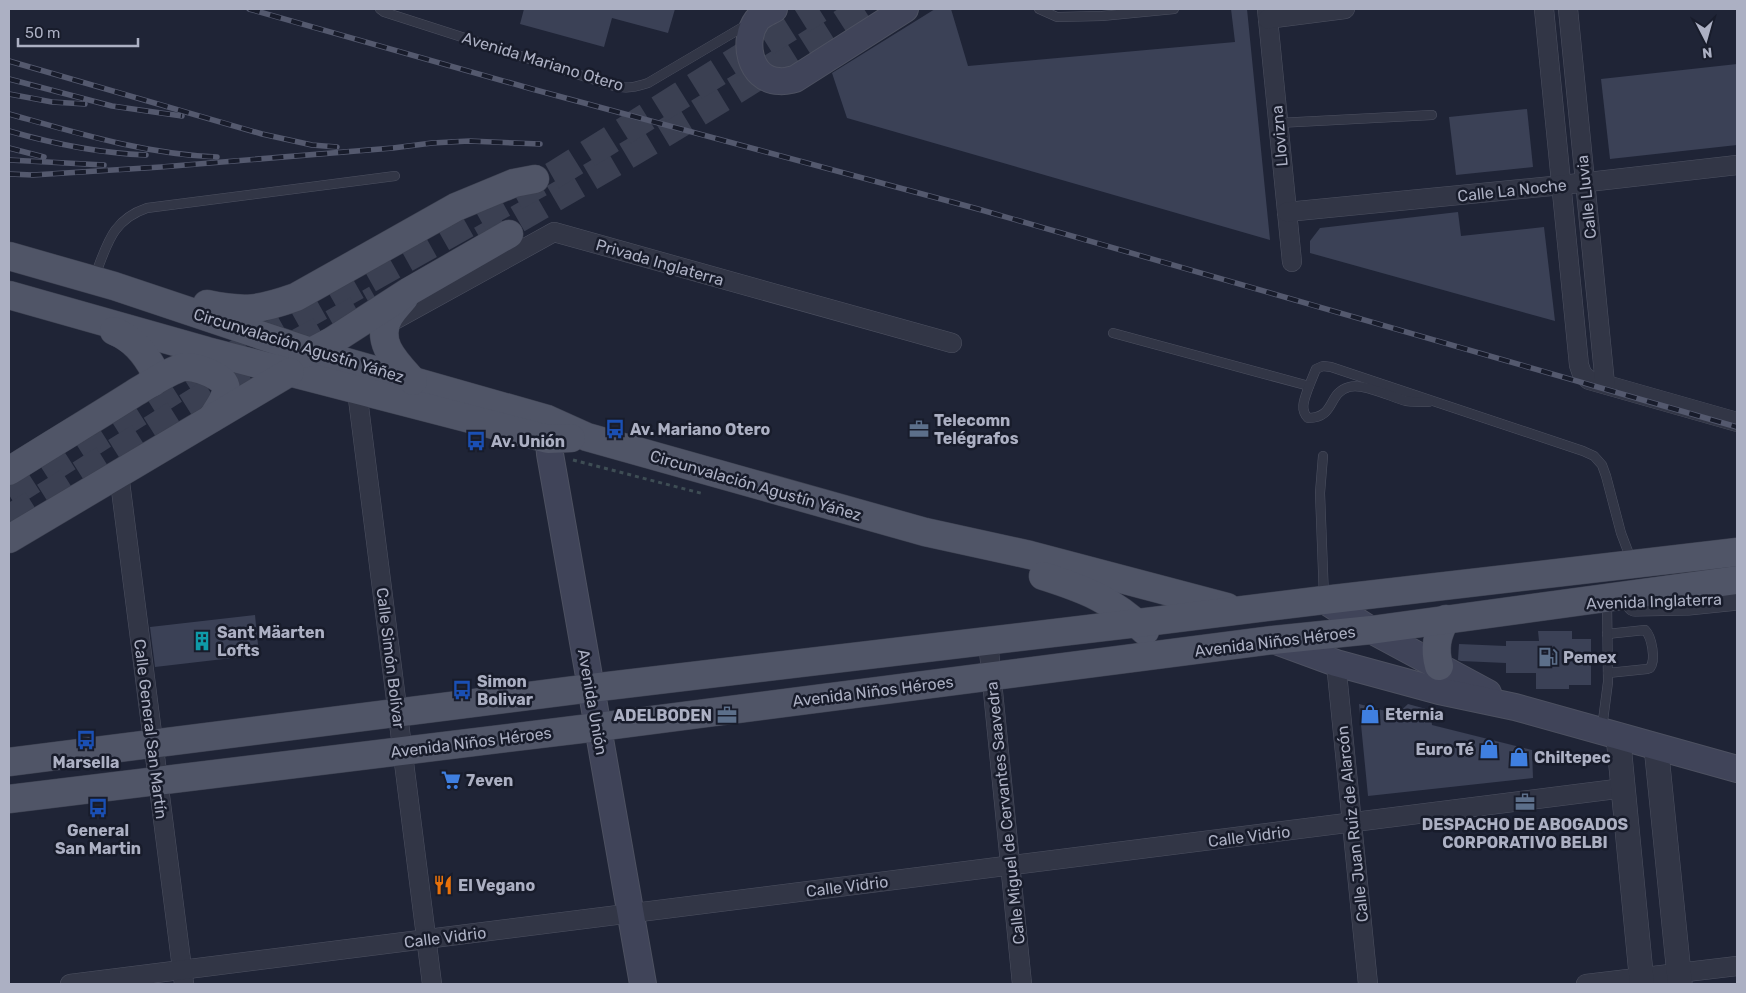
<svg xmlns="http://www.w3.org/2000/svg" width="1746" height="993" font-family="Rubik,sans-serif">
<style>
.building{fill:#3b4156}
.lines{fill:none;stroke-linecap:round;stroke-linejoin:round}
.primary-tunnel{stroke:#3b4052;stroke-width:28;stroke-dasharray:28 14;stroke-linecap:butt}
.service-casing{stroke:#4d5161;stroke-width:10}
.minor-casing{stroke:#4d5161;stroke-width:20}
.tertiary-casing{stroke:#4d5161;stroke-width:25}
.secondary-casing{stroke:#4d5161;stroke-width:28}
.primary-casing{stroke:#3c4050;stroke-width:29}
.path{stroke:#3e4d54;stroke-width:3;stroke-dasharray:4 4;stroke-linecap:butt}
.service{stroke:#323646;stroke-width:9}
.minor{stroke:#323646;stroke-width:19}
.tertiary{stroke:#323646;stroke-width:24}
.secondary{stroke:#404459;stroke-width:26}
.primary{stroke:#505567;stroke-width:28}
.rail-casing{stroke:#54596e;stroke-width:5.5}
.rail{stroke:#181c2b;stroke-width:4;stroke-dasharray:11;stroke-linecap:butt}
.labels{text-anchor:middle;stroke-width:5;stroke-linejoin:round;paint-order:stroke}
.street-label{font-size:16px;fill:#acb0c3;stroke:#181c2b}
.poi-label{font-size:16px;font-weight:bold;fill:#acb0c3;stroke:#181c2b;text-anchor:start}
</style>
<rect width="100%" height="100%" fill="#1f2436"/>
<!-- building -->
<g class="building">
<polygon points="524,9 675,9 668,33 612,18 604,47 520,24"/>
<polygon points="935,9 951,9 968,66 1235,42 1231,9 1247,9 1270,240 847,118 832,73"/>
<polygon points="1737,64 1737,145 1610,159 1601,79"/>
<polygon points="1527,109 1533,167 1456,175 1449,117"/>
<polygon points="1458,212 1461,236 1544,227 1555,321 1310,253 1310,241 1320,228"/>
<polygon points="255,615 259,655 155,667 150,627"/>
<polygon points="1538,631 1572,631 1572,639 1591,639 1591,685 1569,685 1569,689 1536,689 1536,673 1506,673 1506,663 1461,661 1458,660 1459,644 1506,646 1506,641 1539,641"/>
<polygon points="1359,704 1397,714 1408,704 1430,710 1432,725 1532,750 1533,778 1368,796"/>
</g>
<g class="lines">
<!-- primary-tunnel -->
<g class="primary-tunnel">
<path d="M 481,240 C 611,166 739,90 864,9"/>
<polyline points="9,495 193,378 554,175 819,9"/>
<polyline points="9,519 214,390 376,299"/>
</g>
<defs>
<g id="service">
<path d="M 380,9 L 384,12 L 614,86 C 627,89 636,87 648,83 L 748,24"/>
<polyline points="1039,9 1057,17 1102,16 1174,9"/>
<polyline points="1278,123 1432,115"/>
<path d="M 94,278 C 107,246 111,220 147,208 L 395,176"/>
<polyline points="1113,333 1309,386 1316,369 1323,366 1331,367 1583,451 1594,456 1602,465 1606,476 1621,533 1632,562"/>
<path d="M 1309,386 C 1305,398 1299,409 1308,418 C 1336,418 1327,393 1349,387 C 1364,383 1391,397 1406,401 C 1414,402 1422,402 1429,402"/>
<polyline points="1323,456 1320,493 1324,597"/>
<path d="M 1607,634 L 1645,630 C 1652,637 1656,660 1650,668 L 1647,669 L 1608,673"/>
<polyline points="1602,728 1608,682 1607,601"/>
</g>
<g id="minor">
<polyline points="1267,9 1292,262"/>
<polyline points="1544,9 1579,365 1582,374 1589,380 1737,422"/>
<polyline points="1568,9 1605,384"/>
<polyline points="1268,19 1345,9"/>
<polyline points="1287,212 1562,185 1737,165"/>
<polyline points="391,322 554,232 952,343"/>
<polyline points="357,391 432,984"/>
<polyline points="119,474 184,984"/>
<polyline points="988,641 1022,984"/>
<polyline points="1336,663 1368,984"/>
<polyline points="70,984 1624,788"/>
<polyline points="1586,984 1737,966"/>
</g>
<g id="tertiary">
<polyline points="1635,604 1688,603 1737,598"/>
<polyline points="1618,735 1642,984"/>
<polyline points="1656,746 1680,984"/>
</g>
<g id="secondary">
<path d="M 774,9 C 769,12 761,15 757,20 C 742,40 749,80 779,81 C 784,82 790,80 795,79 L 905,9"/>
<polyline points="547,419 550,454 643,984"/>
<polyline points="1324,600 1371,630 1488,693"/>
<polyline points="1273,640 1336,663 1439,691 1515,707 1737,769"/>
</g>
<g id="primary">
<polyline points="9,256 114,286 311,352 547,419 587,437 925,532 1030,555 1227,607"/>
<polyline points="9,295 207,351 548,439 571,438"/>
<path d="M 404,298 C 399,304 393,310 389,317 C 374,342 397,363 413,381"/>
<path d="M 207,304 C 245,312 259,310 296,297 L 456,207 L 514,183 L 535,179"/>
<path d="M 114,331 C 133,339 144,352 154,370 L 152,383"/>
<polyline points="302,354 311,352 332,341 408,292 509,234"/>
<path d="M 9,471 C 50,445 92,420 133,394 C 145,387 172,369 184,367 C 194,366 209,372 217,377 C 236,387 220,405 212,418"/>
<polyline points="9,539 290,372"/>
<path d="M 1043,576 C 1084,589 1113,600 1145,631"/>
<path d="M 1439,666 C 1434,648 1437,635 1446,619"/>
<polyline points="9,762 591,688 1138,623 1324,600 1737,552"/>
<polyline points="9,799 598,727 1273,640 1371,630 1737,580"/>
</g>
</defs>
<!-- service casing -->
<use href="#service" class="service-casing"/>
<!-- minor casing -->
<use href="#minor" class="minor-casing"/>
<!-- tertiary casing -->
<use href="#tertiary" class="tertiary-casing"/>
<!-- secondary casing -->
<use href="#secondary" class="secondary-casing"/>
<!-- primary casing -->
<use href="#primary" class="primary-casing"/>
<!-- path -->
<polyline class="path" points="573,460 704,494"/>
<!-- service -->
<use href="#service" class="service"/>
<!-- minor -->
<use href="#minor" class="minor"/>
<!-- tertiary -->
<use href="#tertiary" class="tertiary"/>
<!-- secondary -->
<use href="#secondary" class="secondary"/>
<!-- primary -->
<use href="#primary" class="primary"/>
<defs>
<g id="rail">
<polyline points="249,9 532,89 978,209 1737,427"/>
<polyline points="9,61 262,134 312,145 337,147"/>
<polyline points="9,79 112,106 182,116"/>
<polyline points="9,94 52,102 85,104"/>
<path d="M 9,114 C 77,133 145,154 217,157"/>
<path d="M 9,131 C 54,144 98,153 146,155"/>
<polyline points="9,148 44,157"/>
<polyline points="9,160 104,165"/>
<polyline points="9,174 33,175 161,167 393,148 432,143 469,141 540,144"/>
</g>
</defs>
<!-- rail casing -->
<use href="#rail" class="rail-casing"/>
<!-- rail -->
<use href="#rail" class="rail"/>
</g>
<!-- icons -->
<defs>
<symbol id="bus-bare" viewBox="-9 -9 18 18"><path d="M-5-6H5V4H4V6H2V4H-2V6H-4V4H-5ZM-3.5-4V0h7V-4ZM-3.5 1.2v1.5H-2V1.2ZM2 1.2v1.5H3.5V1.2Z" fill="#1a4fb4" stroke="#181c2b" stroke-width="2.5" paint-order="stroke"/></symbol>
<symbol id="office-bare" viewBox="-9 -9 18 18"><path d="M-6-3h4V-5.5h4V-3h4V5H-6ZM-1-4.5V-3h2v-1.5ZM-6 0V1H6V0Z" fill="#5c6f8a" stroke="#181c2b" stroke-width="2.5" paint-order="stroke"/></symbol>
<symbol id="building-bare" viewBox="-9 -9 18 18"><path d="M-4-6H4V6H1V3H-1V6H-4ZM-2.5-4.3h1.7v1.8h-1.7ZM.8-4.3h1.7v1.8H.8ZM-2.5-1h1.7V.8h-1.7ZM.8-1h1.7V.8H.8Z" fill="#0f9aa8" stroke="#181c2b" stroke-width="2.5" paint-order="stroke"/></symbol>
<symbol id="fuel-bare" viewBox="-9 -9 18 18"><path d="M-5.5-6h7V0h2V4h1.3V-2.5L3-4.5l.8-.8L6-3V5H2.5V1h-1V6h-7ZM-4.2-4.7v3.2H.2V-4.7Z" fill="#5c6f8a" stroke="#181c2b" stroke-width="2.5" paint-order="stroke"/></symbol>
<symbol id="shop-bare" viewBox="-9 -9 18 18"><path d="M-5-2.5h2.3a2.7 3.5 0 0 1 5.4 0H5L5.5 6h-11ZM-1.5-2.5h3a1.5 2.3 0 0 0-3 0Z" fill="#3f7fe0" stroke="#181c2b" stroke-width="2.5" paint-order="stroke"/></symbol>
<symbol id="supermarket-bare" viewBox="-9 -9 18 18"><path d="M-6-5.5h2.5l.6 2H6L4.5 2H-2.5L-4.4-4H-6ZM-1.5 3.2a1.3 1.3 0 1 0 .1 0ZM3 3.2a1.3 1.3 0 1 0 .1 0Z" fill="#3f7fe0" stroke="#181c2b" stroke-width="2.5" paint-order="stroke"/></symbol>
<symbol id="restaurant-bare" viewBox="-9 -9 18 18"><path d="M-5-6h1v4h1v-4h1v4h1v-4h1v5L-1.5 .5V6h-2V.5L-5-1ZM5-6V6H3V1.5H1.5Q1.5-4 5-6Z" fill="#e8710a" stroke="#181c2b" stroke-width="2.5" paint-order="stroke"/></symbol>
</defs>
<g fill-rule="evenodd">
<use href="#bus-bare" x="601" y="415" width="28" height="28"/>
<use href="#office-bare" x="905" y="415" width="28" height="28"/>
<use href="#bus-bare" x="462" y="427" width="28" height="28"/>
<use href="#building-bare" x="188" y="627" width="28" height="28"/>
<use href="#fuel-bare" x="1534" y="643" width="28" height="28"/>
<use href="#bus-bare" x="448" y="676" width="28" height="28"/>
<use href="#shop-bare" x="1356" y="700" width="28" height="28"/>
<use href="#office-bare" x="713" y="701" width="28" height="28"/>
<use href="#bus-bare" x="72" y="726" width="28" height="28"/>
<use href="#shop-bare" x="1475" y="735" width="28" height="28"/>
<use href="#shop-bare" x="1505" y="743" width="28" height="28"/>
<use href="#supermarket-bare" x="437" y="766" width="28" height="28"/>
<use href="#office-bare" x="1511" y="788" width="28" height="28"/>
<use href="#bus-bare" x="84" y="794" width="28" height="28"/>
<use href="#restaurant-bare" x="429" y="871" width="28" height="28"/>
</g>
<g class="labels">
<!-- street labels -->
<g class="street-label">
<text transform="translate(543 61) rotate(17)" y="6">Avenida Mariano Otero</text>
<text transform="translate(1279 136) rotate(-95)" y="6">Llovizna</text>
<text transform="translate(1512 190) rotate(-6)" y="6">Calle La Noche</text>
<text transform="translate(1586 197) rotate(-96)" y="6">Calle Lluvia</text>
<text transform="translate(660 262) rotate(16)" y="6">Privada Inglaterra</text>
<text transform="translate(299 345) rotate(17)" y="6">Circunvalación Agustín Yáñez</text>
<text transform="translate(756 485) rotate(16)" y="6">Circunvalación Agustín Yáñez</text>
<text transform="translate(1654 601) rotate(-2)" y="6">Avenida Inglaterra</text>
<text transform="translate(1275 641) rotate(-7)" y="6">Avenida Niños Héroes</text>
<text transform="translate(391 658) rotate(83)" y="6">Calle Simón Bolívar</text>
<text transform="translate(873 691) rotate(-7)" y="6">Avenida Niños Héroes</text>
<text transform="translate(593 702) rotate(80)" y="6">Avenida Unión</text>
<text transform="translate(151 729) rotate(83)" y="6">Calle General San Martín</text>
<text transform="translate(471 742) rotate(-7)" y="6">Avenida Niños Héroes</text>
<text transform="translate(1005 813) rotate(-96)" y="6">Calle Miguel de Cervantes Saavedra</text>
<text transform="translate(1352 824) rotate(-96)" y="6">Calle Juan Ruiz de Alarcón</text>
<text transform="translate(1249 836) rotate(-7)" y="6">Calle Vidrio</text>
<text transform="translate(847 886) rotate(-7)" y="6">Calle Vidrio</text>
<text transform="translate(445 937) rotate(-7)" y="6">Calle Vidrio</text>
</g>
<!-- poi labels -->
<g class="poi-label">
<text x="934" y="426">Telecomn<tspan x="934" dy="18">Telégrafos</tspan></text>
<text x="630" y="435">Av. Mariano Otero</text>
<text x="491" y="447">Av. Unión</text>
<text x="217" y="638">Sant Mäarten<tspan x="217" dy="18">Lofts</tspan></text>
<text x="1563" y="663">Pemex</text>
<text x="477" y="687">Simon<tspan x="477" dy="18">Bolivar</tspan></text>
<text x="1385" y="720">Eternia</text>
<text x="712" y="721" text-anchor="end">ADELBODEN</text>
<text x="1474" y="755" text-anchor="end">Euro Té</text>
<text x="1534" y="763">Chiltepec</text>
<text x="86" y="768" text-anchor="middle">Marsella</text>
<text x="466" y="786">7even</text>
<text x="1525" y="830" text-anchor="middle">DESPACHO DE ABOGADOS<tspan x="1525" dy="18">CORPORATIVO BELBI</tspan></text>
<text x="98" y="836" text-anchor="middle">General<tspan x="98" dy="18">San Martin</tspan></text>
<text x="458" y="891">El Vegano</text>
</g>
</g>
<!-- border -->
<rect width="1746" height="993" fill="none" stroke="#acb0c3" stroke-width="20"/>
<!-- north arrow -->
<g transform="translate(1706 40) rotate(174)" stroke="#181c2b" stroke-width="4" paint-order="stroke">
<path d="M0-4L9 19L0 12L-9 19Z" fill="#acb0c3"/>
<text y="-8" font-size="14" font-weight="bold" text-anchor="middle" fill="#acb0c3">N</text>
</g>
<!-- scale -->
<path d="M18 38v8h120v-8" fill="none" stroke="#acb0c3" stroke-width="2.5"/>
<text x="25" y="38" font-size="15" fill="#acb0c3" stroke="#181c2b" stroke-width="4" paint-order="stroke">50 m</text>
</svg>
